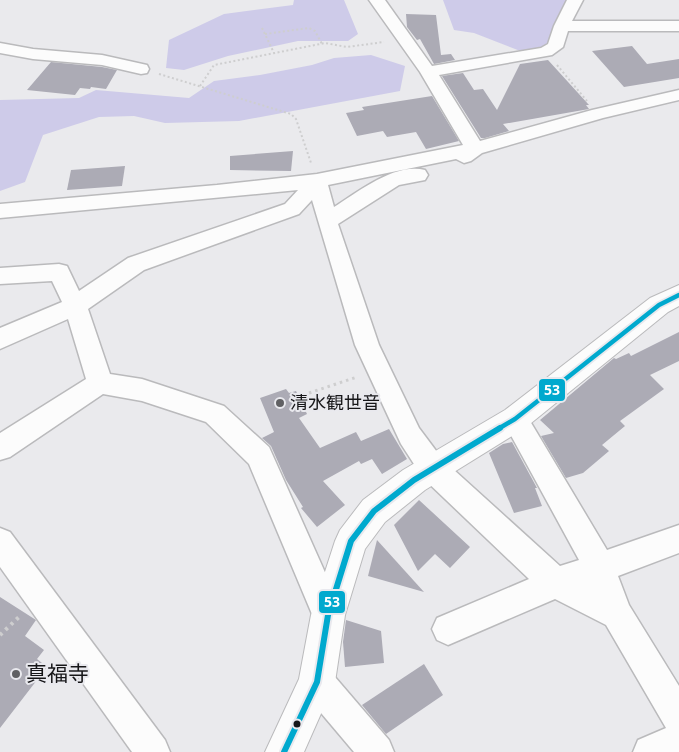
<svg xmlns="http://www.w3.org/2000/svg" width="679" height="752" font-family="'Noto Sans','Noto Sans JP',sans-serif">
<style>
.forest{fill:#cecbe9}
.building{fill:#acabb5}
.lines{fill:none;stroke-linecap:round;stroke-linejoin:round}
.minor-casing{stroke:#bababc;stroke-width:3}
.major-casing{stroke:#bababc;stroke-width:2}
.path-far2{stroke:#cececf;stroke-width:2;stroke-dasharray:2 2.5;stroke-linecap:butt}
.path-far1{stroke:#cececf;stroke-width:3;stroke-dasharray:2.5 4;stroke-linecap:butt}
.path{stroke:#cececf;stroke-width:4;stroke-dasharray:3 4.5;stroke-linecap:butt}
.minor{fill:#fcfcfc;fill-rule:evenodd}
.major{fill:#fcfcfc;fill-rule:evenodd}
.bus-1-far1-casing{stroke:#e9e9ee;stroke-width:8}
.bus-1-casing{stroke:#e9e9ee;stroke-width:10}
.bus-1-far1{stroke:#00a9ce;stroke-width:4.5}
.bus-1{stroke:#00a9ce;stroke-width:6}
.poi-dot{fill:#606063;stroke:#e9e9ee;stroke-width:2}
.bus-dot{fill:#161618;stroke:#e9e9ee;stroke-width:2}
.labels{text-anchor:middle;stroke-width:4;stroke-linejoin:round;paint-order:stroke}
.poi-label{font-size:18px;fill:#161618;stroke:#e9e9ee;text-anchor:start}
.near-poi-label{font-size:21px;fill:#161618;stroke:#e9e9ee;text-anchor:start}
.line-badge{stroke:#e9e9ee;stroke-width:2}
.badge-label{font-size:14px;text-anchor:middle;font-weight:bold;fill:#fff}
</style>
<rect width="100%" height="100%" fill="#eaeaed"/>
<!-- forest -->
<g class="forest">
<polygon points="294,0 344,0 358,34 348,41 298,41 228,56 184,70 166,68 169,40 224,14 293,5"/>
<polygon points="443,0 574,0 549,47 528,54 474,33 454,30"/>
<polygon points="371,55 405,66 400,91 239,121 165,123 134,116 99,117 43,135 25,182 0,191 0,100 79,98 96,90 189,98 214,81 260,75 312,65 334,58"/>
</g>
<!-- building -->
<g class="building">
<polygon points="406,14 436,15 441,55 451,54 455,60 434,64 420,39 417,40 407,27"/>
<polygon points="632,46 647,64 679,59 679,78 624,87 592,51"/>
<polygon points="548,60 589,105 586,105 589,109 503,124 509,131 485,138 481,138 442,76 463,73 474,90 483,89 497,110 520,64"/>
<polygon points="51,62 102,67 117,70 106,89 91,87 90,89 80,88 75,95 27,90"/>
<polygon points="432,96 459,141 426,149 416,132 387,137 383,131 357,136 346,113 364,110 362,107"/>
<polygon points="293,151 291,171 230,170 230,156"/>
<polygon points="125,166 122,186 67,190 71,170"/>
<polygon points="679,332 679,361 650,375 664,389 620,421 625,426 602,445 609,451 583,473 566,478 541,436 554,433 540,420 614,358 616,359 629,353 631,356"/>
<polygon points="286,389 289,393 296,391 307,414 299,418 320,448 356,432 361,441 389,429 407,459 382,474 372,459 361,464 359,461 323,481 345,505 317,527 301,508 303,507 286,480 271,446 262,438 274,432 260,398"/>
<polygon points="512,442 537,488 535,488 542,506 514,513 489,453 503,444"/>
<polygon points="419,500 470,547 450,568 435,554 418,571 394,525"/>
<polygon points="377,540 424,592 368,576"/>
<polygon points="0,597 36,620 25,636 44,650 37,659 47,667 0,728"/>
<polygon points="346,620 381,631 384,663 345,667 343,642"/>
<polygon points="424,664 443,695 386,734 362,705"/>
</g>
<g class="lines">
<defs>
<g id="minor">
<path d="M 369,0 L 385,0 L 432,66 L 541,48 L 548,44 L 554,26 L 567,0 L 583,0 L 572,21 L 679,21 L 679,31 L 568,31 L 563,47 L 552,55 L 439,75 L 480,141 L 592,110 L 679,90 L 679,100 L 603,118 L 482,153 L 471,161 L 464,163 L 456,159 L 328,185 L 334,207 C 358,192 395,162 425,170 L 428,175 L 425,180 L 399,185 L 338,224 L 379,345 L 419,428 L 443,460 L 560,566 L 579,560 L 502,419 L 506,411 L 515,408 L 524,411 L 607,550 L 679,525 L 679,553 L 618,576 L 629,605 L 679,686 L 679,752 L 633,752 L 638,740 L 666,728 L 606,625 L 555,599 L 448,645 L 437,640 L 432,629 L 437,618 L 529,579 L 423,478 L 401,444 L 355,345 L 312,200 L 299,214 L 144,270 L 88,309 L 110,374 L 142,379 L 224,406 L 269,447 L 344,615 L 339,626 L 328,631 L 317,626 L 249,464 L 206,422 L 142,401 L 103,394 L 10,457 L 0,460 L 0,433 L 86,379 L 68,319 L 0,349 L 0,328 L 62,302 L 52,281 L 0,284 L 0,268 L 59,264 L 67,266 L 79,291 L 128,258 L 285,204 L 298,190 L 0,218 L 0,204 L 217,185 L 317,174 L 463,145 L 420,72 Z"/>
<polygon points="0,43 33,49 102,55 147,65 149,69 147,73 141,74 102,65 33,59 0,53"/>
<polygon points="0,528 10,532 165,740 170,752 132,752 0,567"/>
<polygon points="317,665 329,670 389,740 394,752 354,752 305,694 300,682 305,670"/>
</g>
<polygon id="major" points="679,285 679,306 668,312 525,428 425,490 385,522 365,549 345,615 335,682 304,752 265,752 299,679 311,615 335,541 340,530 363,500 403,470 505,410 650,298"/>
</defs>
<!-- minor casing -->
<use href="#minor" class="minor-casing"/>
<!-- major casing -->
<use href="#major" class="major-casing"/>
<!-- path-far2 -->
<g class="path-far2">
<polyline points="262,28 274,53"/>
<polyline points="265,34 309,28 315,31 322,44"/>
<polyline points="557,65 587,101"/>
<polyline points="159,74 291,114 296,119 311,163"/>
<polyline points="200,86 214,65 325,43 347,47 384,42"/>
</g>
<!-- path-far1 -->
<polyline class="path-far1" points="309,393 357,377"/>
<!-- path -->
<polyline class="path" points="0,635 20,616"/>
<!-- minor -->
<use href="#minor" class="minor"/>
<!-- major -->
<use href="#major" class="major"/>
<defs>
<polyline id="bus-1-far1" points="498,429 515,419 659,305 679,295"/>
<polyline id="bus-1" points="284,752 317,682 328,615 351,541 374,511 414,480 500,428"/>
</defs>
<!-- bus-1-far1 casing -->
<use href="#bus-1-far1" class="bus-1-far1-casing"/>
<!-- bus-1 casing -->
<use href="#bus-1" class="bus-1-casing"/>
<!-- bus-1-far1 -->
<use href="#bus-1-far1" class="bus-1-far1"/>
<!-- bus-1 -->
<use href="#bus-1" class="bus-1"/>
</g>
<!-- markers -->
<g class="poi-dot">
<circle cx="280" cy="403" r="5"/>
<circle cx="16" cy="674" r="5"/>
</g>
<circle class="bus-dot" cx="297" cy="724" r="4.5"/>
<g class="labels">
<!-- poi labels -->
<g class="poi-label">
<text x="290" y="409">清水観世音</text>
</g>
<!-- near-poi labels -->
<g class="near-poi-label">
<text x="26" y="681">真福寺</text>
</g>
</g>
<g class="line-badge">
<rect x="538" y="378" width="28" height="24" rx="5" fill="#00a9ce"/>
<rect x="318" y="590" width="28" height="24" rx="5" fill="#00a9ce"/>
</g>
<g class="badge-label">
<text x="552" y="395">53</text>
<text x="332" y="607">53</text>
</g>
</svg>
